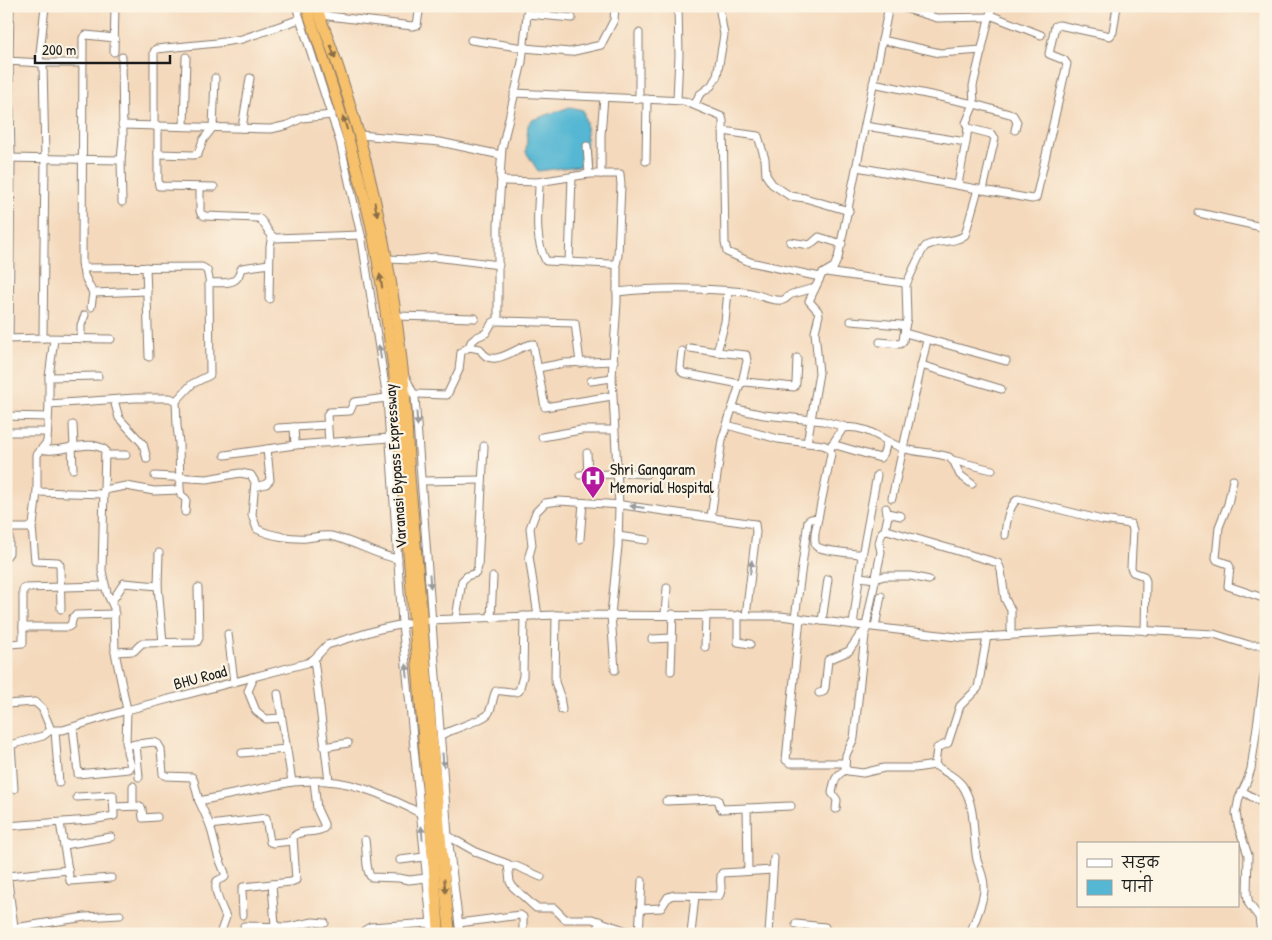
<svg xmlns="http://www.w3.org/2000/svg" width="1272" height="940" font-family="'Patrick Hand','Playpen Sans Deva',sans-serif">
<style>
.water{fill:#55b7d3;stroke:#386a78}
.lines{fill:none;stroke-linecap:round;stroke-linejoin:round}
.minor-casing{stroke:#887a6c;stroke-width:9}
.highway-casing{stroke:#887a6c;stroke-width:12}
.minor{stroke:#fff;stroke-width:7}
.highway{stroke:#f7c06b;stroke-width:10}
.oneway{fill:#8a6e44}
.oneway2{fill:#999}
.labels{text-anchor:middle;stroke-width:4.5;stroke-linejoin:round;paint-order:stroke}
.street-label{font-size:16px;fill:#1c1c1c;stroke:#fcf5e5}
.poi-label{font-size:16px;fill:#1c1c1c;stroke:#fcf5e5;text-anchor:start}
</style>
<rect width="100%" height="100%" fill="#fcf5e5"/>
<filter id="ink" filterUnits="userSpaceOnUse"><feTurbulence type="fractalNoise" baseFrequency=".02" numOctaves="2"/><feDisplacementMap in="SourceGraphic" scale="10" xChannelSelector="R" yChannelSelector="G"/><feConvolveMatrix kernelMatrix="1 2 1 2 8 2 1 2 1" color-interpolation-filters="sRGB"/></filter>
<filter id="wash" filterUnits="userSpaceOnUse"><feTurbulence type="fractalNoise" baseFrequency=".0096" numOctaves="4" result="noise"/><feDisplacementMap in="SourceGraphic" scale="20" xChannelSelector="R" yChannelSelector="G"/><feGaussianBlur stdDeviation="1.12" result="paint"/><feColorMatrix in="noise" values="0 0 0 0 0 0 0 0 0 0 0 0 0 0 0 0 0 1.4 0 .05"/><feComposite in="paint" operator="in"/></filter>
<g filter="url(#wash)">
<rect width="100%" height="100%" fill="#f4d9bc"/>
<!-- water -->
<polygon class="water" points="570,107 583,110 586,123 587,165 538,171 526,152 528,125 532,120"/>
</g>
<g filter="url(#ink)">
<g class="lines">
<defs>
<g id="minor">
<polyline points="296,6 340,142 361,235 387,398 402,623 432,934"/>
<path d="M 528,6 L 522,62 L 502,148 L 500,177 L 505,181 L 538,182 L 539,187 C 538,212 534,239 546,261 L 611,264 L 616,265 L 617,267 L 617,302 L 612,378 L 619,505 L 618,546 L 611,615 L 615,670"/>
<polyline points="897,6 937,18 989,17"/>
<polyline points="527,14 572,18"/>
<polyline points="320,15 412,26 417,25 420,6"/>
<polyline points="990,15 1041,35"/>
<polyline points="471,40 524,48 570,52 601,45 614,20 615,6"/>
<polyline points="882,40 940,53 982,50"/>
<polyline points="114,52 115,6"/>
<polyline points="6,61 43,63 45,159 43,338 6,339"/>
<polyline points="39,63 45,6"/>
<polyline points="43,63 83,63"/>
<polyline points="873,83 974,104 1013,115 1017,122 1015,130"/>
<polyline points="514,93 684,101 722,117 723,121 725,243 727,252 750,262 820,277"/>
<polyline points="639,99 639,33"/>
<polyline points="677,100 679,55 678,6"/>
<polyline points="695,105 699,95 711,86 717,76 724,35 719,6"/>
<polyline points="122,125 271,129 288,125 302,118 332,115"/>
<polyline points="154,126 154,52 156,49 217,43 242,39 300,19"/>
<polyline points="158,126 158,180 159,186 214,187"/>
<polyline points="184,126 186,57"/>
<polyline points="865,126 966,142 968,128"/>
<polyline points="242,128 250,78"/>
<polyline points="723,131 758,136 765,159 766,175 772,184 790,196 805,198 849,211"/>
<polyline points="360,135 440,142 501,155"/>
<polyline points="587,146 589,174"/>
<polyline points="158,154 193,155 198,154 203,140 213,127 215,78"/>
<polyline points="7,158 121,160 123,138 122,57"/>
<polyline points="121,160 122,202"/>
<polyline points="646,161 647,99"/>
<polyline points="857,167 1032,199 1036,198 1067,64 1064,60 1049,54 1055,26 1059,25 1110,36 1113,32 1117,6"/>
<polyline points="601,174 601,135 604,97"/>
<polyline points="538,182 589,174 620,174 621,185 618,255 616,265"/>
<polyline points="958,184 966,142"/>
<path d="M 200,187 L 200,211 L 201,214 L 205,216 L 258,218 C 266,222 266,233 275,238 L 361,235"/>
<polyline points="983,190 995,138 991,134 968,128 966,123 974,104 973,86 992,6"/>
<polyline points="1199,213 1266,228"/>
<polyline points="790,242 810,245 819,237 842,244"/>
<polyline points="387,259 412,260 435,257 499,265"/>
<polyline points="569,262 572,177"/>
<polyline points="146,267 149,357"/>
<polyline points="83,268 202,267 207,270 210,283"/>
<polyline points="826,272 904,283 906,285 907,319 905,327"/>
<path d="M 906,285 C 909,279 922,248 926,246 C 938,239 954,244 965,235 L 978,189"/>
<polyline points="728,291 725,322 717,352 746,355 747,361 742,382"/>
<path d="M 617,292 C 660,287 702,288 745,292 C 758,293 770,302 783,300 C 787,299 788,295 792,294 C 800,292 807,290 815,288"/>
<polyline points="93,293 147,291"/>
<polyline points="269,299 270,246 272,236"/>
<polyline points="91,307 93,293 84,275 82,262 83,38 86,35 115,38"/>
<polyline points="396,316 475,318"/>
<polyline points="498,321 575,323 580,363"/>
<polyline points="851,321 901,325 905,327 903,341 900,344 880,342"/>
<polyline points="905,333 1006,361"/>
<polyline points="43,338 111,339"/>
<polyline points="9,339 11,158 9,61 10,6"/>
<polyline points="81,339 81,325 85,315"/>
<path d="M 469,347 L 480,349 C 492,372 517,345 533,344 L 545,407 L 612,396"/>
<polyline points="690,348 717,352"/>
<polyline points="682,351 680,368 683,373 740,384"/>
<polyline points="921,365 1001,389"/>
<polyline points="538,368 564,363 614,361"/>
<polyline points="49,377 98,376"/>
<polyline points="406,378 415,397 448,836 460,934"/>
<polyline points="591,381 612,378"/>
<polyline points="415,394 447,395 459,370 461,352 469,347 471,342 477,337 486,333 492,323 498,320 498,224 501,179"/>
<polyline points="114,400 119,418 143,444 147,459"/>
<path d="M 176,401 L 192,384 L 210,375 L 209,283 C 216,282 232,285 237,278 C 240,275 239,271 242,268 L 269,264"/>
<polyline points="49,404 49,377 54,339"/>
<polyline points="732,408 764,415 823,421 846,427"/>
<polyline points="6,416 48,417"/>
<polyline points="73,425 74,446"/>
<path d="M 727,425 L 778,439 L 823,445 L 830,448 L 831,454 L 815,533 C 815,537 814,542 816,546 C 821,551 850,553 858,554 L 862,556 L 853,625"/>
<polyline points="294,427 295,445"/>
<polyline points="278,428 327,425"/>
<polyline points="6,432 47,432"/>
<polyline points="542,437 581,430 614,430"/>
<polyline points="329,443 327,415 329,412 350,411 354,402 387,398"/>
<polyline points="807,443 819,373 815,332 819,315 818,311 809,301 822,274 834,267 838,258 889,6"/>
<polyline points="832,444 880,458 884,453 887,441"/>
<polyline points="72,446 73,469"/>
<path d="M 830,448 L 843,428 C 866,424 883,441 902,448 C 917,453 934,452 949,457 L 954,462 L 960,475 L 972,484"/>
<path d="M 41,449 C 58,455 89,437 105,450 L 102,571 L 107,593 L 114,608 L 115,652 L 127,710 L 126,743 L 129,745 L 154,742 L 158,744 L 161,749 L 163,774 L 166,776 L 192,777 L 194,781 L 199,801 L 292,782"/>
<polyline points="587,453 588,475"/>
<polyline points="105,455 126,455"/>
<polyline points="225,455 295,445 390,438"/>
<polyline points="952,460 992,470"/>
<polyline points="617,472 646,474"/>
<polyline points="580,475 617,474"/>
<path d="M 155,476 L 207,479 L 240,473 L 251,475 L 255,482 L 252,515 L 257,529 C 271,536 292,539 307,538 C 315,537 323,535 331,536 C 354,541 375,555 398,559"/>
<polyline points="1233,480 1228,504 1219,527 1216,558 1217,560 1228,564 1230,567 1228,586 1266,599"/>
<polyline points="422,481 482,480"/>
<polyline points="255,487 266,484 270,480 267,449"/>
<polyline points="104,490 126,486 154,491 180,490"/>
<polyline points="37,492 103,494"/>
<polyline points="892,498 927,340"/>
<polyline points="887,513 901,516"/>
<polyline points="711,517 722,440 740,384 745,382 794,387 796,383 797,358"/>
<polyline points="32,527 35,561 58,562 60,565 61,609"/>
<polyline points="6,528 28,528 33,525 37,492 37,455 47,442 49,404 135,398 170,398 176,401 177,426 179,443 180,490 181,495 186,499 185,512"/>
<polyline points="885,530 888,516 886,508"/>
<path d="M 1005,535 C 1006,524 1008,506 1018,499 L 1102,520 L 1131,524 L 1133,530 L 1131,568 L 1133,572 L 1144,576 L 1146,581 L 1145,631"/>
<polyline points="618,536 646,540"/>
<polyline points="580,539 583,503"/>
<polyline points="159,553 158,586 163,643"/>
<polyline points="862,556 877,475"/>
<polyline points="6,557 9,553 9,528"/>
<polyline points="860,577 875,579 884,576 911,576 929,580"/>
<polyline points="112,601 124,583 158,586"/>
<polyline points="665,614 667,588"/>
<polyline points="556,615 555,682 560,696 562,710"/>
<polyline points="738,615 738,642 750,644"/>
<polyline points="538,616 529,556 532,545 530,528 536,512 545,503 559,501 622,505 755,524 756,532 746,616"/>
<polyline points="456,618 462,581 467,576 476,573 478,567 484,446"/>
<polyline points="491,618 493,577"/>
<polyline points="795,618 808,521 811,519 818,518"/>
<polyline points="800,618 786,760 790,763 845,763"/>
<polyline points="429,620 556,615 780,616 965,638 1116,629 1214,634 1249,645 1262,645 1266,643"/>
<polyline points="822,621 828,579"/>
<polyline points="23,627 68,627 71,625 73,617 76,615 115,614"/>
<polyline points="875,627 881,596"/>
<polyline points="228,634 234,682"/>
<polyline points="652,639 672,638"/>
<polyline points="705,647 706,615"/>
<polyline points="115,652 134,651 142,643 197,642 199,638 198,588"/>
<polyline points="6,659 9,644 23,643 23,590 24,588 105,586"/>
<polyline points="314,659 329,781"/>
<polyline points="671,671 673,614"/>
<polyline points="252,677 252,682 248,691 256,711 266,719 281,718"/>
<polyline points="819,693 823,692 825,688 828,660 849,651 860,635 866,630"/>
<path d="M 278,694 L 292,782 C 304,782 316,780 327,781 C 359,783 392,799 420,813"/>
<polyline points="6,704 35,702 42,708 51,730 63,730 127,710 307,663 314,659 327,645 380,629 409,623"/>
<polyline points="73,727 78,774 129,769 131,766 127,752 127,744"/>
<polyline points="55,731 59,783"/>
<path d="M 441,735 C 450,730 485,719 488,714 C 493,707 492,698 496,691 C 504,689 512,695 519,691 L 523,676 L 524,616"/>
<polyline points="136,744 139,777"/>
<polyline points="11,745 14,789"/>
<polyline points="6,746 43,736 51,730"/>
<polyline points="324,747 348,743"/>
<polyline points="242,753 286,749"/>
<polyline points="935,765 915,768 884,768 863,773 848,771 845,767 846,755 854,738 866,626 881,552 879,543 882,532 887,530 998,563 1001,570 1005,599 1011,610 1011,635"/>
<polyline points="1242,791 1266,805"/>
<path d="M 199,801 L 210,825 L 218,856 L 225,873 L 225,877 C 222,879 219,879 217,881 C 212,889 223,910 226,917 L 220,934"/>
<polyline points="666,801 716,799 718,800 721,809 747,808"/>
<polyline points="133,806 133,786"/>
<polyline points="114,807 140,806 142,809 143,818 157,817"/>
<path d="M 836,809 L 837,800 L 832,793 C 834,781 835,775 846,770"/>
<polyline points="60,823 70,881 111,878"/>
<polyline points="210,825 266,818 270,842 273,843 292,841"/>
<polyline points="6,826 91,820 114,816 113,795 77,797"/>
<polyline points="448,836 478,853 508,864 510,882 513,887 536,908 554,908 565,919 592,919 636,934"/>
<path d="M 365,840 C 367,850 365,870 371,877 L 399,878 L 409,880 L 426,878"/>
<polyline points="64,845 111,837"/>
<polyline points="400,860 424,857"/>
<polyline points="509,866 516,866 541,877"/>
<polyline points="6,867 15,934"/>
<polyline points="748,871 747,808 791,806"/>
<polyline points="8,876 68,870"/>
<polyline points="272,884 275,926"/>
<path d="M 641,909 L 661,908 L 668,897 L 674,895 L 719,896 C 724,889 718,880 722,873 L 773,870"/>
<path d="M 243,915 L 242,890 L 243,887 L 291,882 L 296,880 L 293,837 C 301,828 315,835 324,828 L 324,824 L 317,809 L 314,781"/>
<polyline points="459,923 520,915 523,917 523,934"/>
<polyline points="796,924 825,927 827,934"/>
<polyline points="244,926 288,927 313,922 325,923"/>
<polyline points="14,928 85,917 120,915"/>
<polyline points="86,933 86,934"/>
<polyline points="363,934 365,930 370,927 431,923"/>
<polyline points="598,934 599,921"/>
<polyline points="639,934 642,881"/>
<polyline points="691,934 695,896"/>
<polyline points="769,934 774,858"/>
<path d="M 970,934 C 975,920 983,904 984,890 C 985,878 980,871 977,860 C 972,836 977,807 962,785 C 954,775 944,772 935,765 L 937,748 L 948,743 L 960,706 L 978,688 L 987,636"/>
<polyline points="1261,934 1259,917 1249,904 1247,894 1248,855 1238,825 1236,813 1239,798 1247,781 1251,769 1266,662"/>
</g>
<g id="highway">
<path d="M 306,6 C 331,79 354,151 371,225 C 381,274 387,323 394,372 L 439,934"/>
<path d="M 316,6 C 362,123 390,248 403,373 C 407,409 407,446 410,482 C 424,632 434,783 450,934"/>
</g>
</defs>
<!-- minor casing -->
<use href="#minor" class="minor-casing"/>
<!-- highway casing -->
<use href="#highway" class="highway-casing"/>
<!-- minor -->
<use href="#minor" class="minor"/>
<!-- highway -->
<use href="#highway" class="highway"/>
</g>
<!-- one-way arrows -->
<defs><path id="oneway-solid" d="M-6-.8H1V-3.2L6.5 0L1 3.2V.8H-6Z" transform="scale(1.25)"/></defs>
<g class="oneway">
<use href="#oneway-solid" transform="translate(333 52) rotate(71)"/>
<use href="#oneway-solid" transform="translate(345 123) rotate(-107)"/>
<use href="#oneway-solid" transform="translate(376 209) rotate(78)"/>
<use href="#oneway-solid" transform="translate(381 281) rotate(-100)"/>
<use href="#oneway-solid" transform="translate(445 886) rotate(84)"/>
</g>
<g class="oneway2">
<use href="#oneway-solid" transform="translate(380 352) rotate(-99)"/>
<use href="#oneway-solid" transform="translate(417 419) rotate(86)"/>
<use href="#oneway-solid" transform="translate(637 507) rotate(-172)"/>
<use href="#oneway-solid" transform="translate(751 567) rotate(-83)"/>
<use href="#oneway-solid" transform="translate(430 581) rotate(86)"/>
<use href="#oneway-solid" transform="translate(407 671) rotate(-95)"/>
<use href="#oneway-solid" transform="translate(443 760) rotate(86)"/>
<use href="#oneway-solid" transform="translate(422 833) rotate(-95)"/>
</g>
</g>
<!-- icons -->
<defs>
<symbol id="hospital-pin" viewBox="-11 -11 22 30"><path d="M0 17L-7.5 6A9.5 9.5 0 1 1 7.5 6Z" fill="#b5179e" stroke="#fcf5e5"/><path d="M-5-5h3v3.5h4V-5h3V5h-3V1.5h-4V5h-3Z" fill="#fff"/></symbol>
</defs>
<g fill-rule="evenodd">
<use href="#hospital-pin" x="579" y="464" width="28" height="38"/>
</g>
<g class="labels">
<!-- street labels -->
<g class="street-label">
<text transform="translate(395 466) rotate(-94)" y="6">Varanasi Bypass Expressway</text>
<text transform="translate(200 677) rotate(-15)" y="6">BHU Road</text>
</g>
<!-- poi labels -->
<g class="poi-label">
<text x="610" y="475">Shri Gangaram<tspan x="610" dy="18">Memorial Hospital</tspan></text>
</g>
</g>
<!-- margin -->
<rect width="1272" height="940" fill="none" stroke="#fcf5e5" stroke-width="25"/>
<!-- legend -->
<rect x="1077" y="842" width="162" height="65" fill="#fcf5e5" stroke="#a29e95"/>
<rect x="1087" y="859" width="25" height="8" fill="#ffffff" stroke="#a29e95"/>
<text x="1122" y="868" font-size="15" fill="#1c1c1c">सड़क</text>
<rect x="1087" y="880" width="25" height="15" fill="#55b7d3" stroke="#a29e95"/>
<text x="1122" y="892" font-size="15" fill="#1c1c1c">पानी</text>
<!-- scale -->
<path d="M35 55v8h135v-8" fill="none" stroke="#1c1c1c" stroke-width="2.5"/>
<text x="42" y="55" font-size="15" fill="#1c1c1c" stroke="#fcf5e5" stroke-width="4" paint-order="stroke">200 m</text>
</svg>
